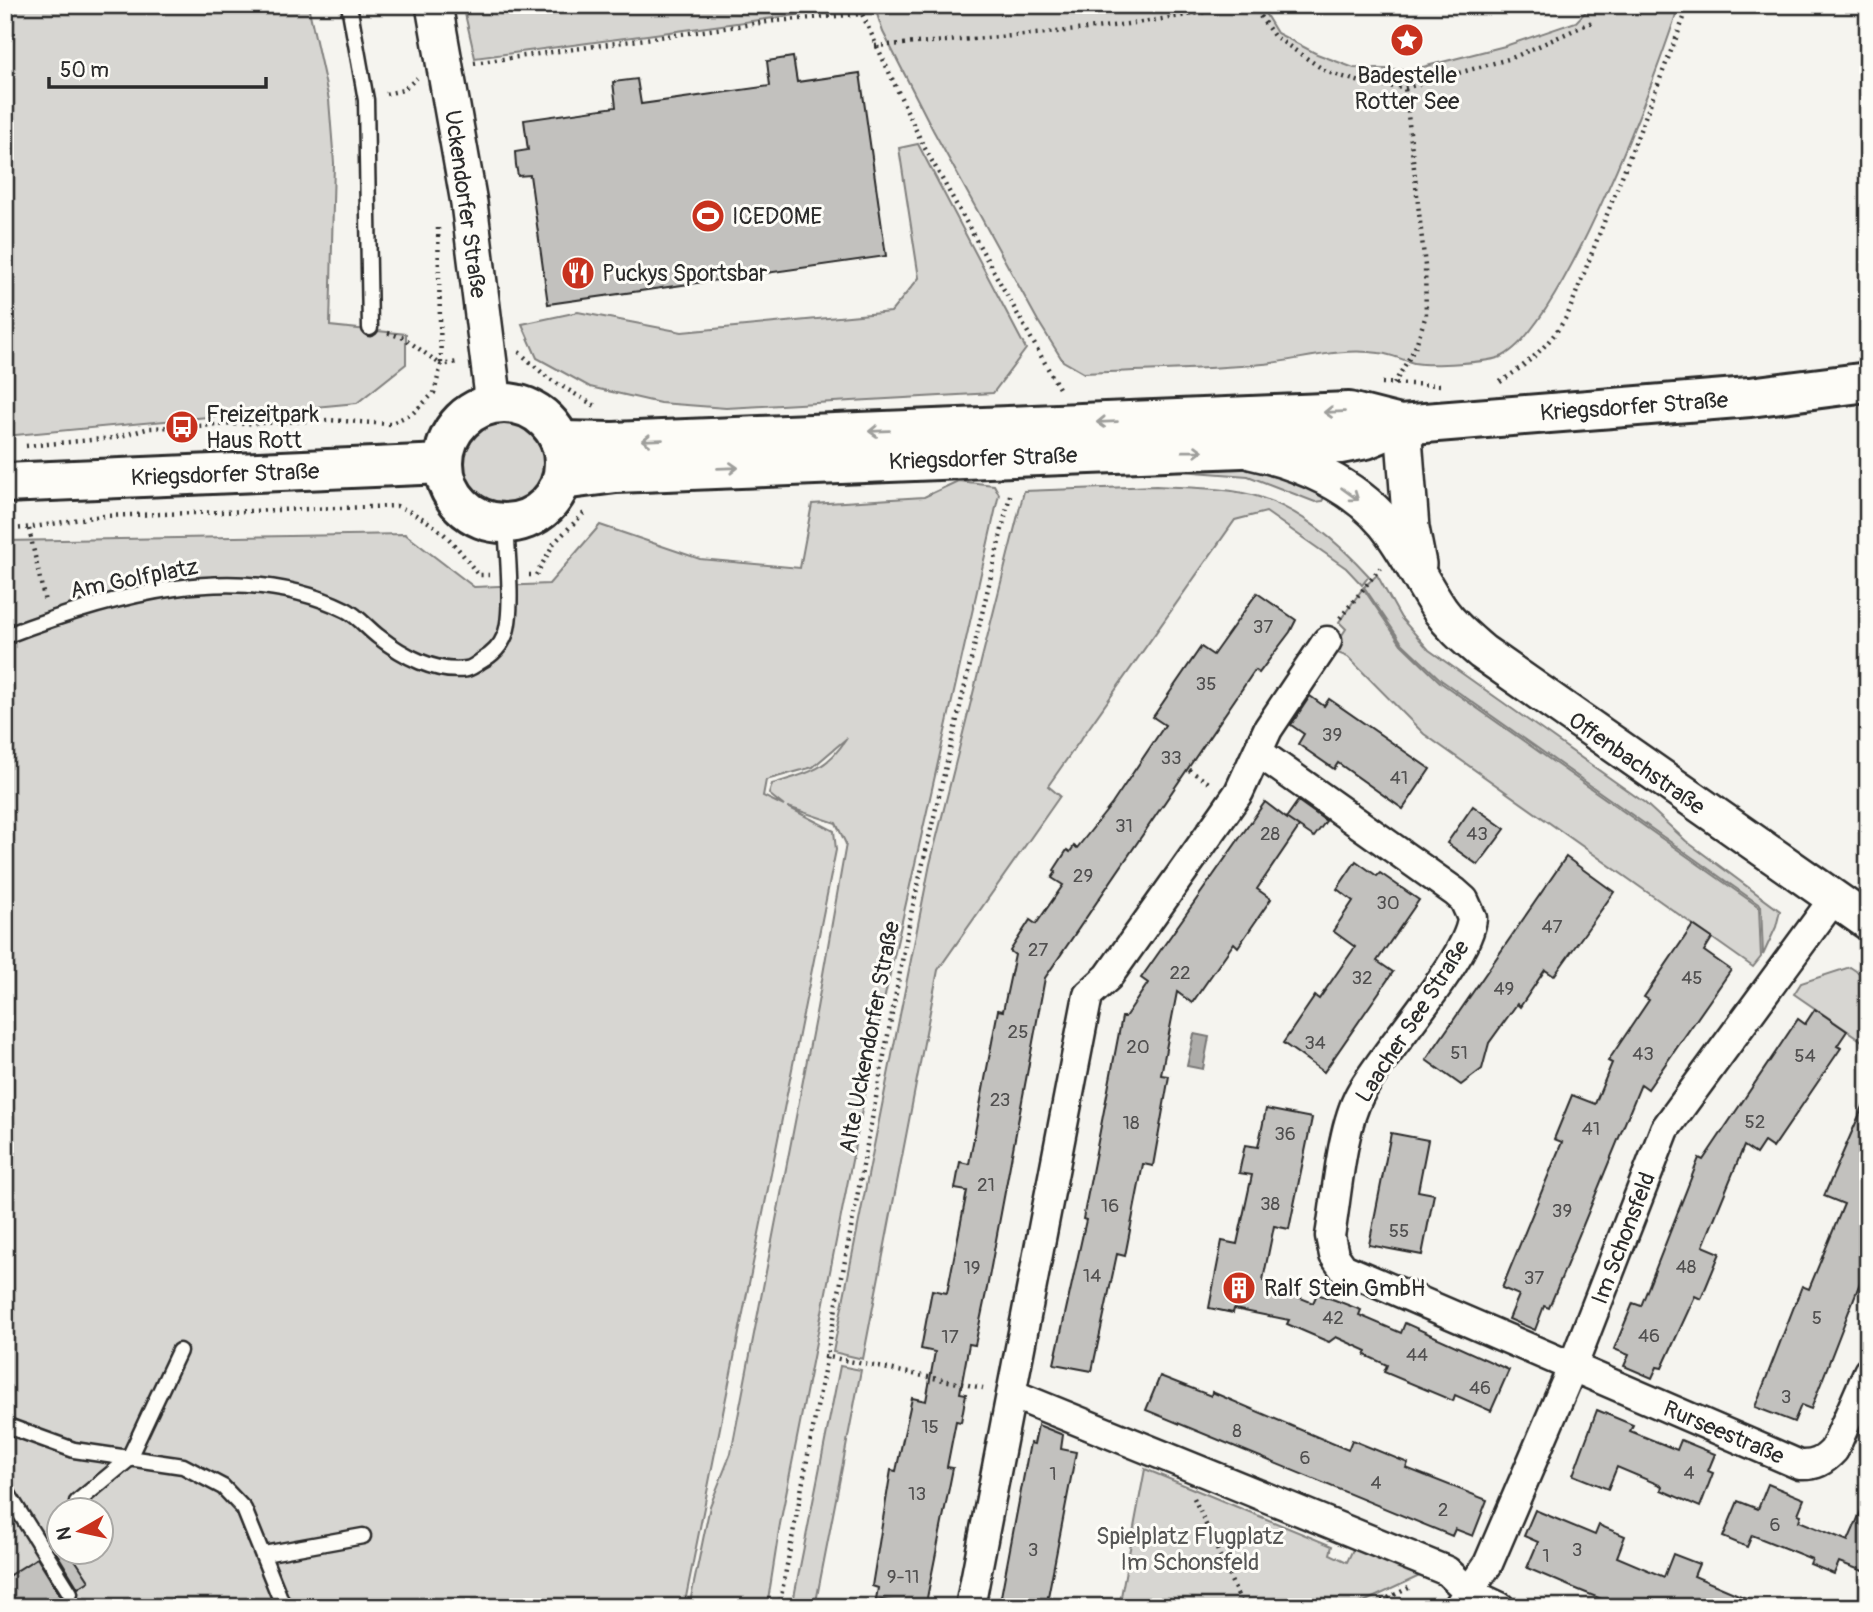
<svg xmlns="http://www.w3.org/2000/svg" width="1873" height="1612" font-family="Pangolin,sans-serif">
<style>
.green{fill:#d7d6d2;stroke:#81807e;stroke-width:2;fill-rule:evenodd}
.water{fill:#adaca9;stroke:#797877;stroke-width:2}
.building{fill:#c2c1be;stroke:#2b2b2b;stroke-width:2}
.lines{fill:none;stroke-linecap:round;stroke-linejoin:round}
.service-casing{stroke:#2b2b2b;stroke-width:19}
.minor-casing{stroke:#2b2b2b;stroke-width:33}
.tertiary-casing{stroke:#2b2b2b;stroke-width:40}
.secondary-casing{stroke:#2b2b2b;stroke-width:44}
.path{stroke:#2b2b2b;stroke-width:4.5;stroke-dasharray:2 5;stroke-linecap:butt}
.service{stroke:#fdfcf7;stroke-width:14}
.minor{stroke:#fdfcf7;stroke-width:28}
.tertiary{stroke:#fdfcf7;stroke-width:35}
.secondary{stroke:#fdfcf7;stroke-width:38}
.oneway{stroke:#9e9e9b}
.labels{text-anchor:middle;stroke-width:6;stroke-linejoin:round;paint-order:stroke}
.number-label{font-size:19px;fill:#515050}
.poi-label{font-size:23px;fill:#2b2b2b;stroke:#fdfcf7;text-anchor:start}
.street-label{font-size:23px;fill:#2b2b2b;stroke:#fdfcf7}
.park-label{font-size:23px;fill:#565655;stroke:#fdfcf7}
</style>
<rect width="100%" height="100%" fill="#f5f4ef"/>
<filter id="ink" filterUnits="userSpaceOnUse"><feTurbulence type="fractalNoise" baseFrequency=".0143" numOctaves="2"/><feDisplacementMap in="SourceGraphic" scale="14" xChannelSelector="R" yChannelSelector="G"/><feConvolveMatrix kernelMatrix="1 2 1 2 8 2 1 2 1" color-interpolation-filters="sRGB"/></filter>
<g filter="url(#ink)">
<!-- green -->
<g class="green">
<polygon points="5,5 308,5 329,100 334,163 330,326 406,334 406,364 357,403 5,436"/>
<polygon points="463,5 852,5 841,12 811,13 475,58"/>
<path d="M 874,5 L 1260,5 L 1277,33 L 1317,54 L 1354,68 L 1411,70 L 1505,46 L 1576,22 L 1592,5 L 1679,5 C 1657,76 1563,324 1503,356 C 1489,363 1430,366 1414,363 C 1402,360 1391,354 1379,353 C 1339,347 1301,360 1263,364 C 1204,370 1143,370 1084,373 L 1063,361 L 1038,321 L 933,130 L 883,32 Z"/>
<polygon points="918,144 1026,349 993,393 726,408 660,403 590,387 537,358 522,324 578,312 682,332 891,312 919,278 899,148"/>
<circle cx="504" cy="463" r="43"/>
<polygon points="1187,464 1263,469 1329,490 1322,501 1315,502 1248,476 1167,470"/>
<path d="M 958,481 L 994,485 L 999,494 L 882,1009 L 780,1524 L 767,1607 L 689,1607 L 710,1506 L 731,1453 L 817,1008 L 846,844 L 836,823 L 788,807 L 834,831 L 836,850 L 684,1607 L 5,1607 L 5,541 L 405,534 L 474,587 L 549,584 L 600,525 L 700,559 L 800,568 L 812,504 L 924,497 ZM 847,738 C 826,771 808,773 772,784 L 769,794 L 784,806 L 763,796 L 766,780 L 813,767 ZM 60,1510 L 102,1510 L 102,1552 L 60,1552 Z"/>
<path d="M 1156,486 C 1190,488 1227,487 1259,497 C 1301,510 1340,544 1369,576 L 1362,585 L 1346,568 L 1266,512 L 1235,520 L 1048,786 L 1060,796 L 938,970 L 863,1359 L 833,1352 L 930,864 L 1024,491 Z"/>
<polygon points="1377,575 1401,618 1429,650 1645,803 1686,841 1780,911 1776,927 1763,955 1761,906 1441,680 1402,643 1364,587"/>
<polygon points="1363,588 1401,644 1440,682 1759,907 1761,957 1753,967 1424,734 1348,657 1338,653 1328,656 1346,629 1339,622"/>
<polygon points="1850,967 1868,979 1868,1045 1794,994 1801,983"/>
<polygon points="840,1366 861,1370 815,1607 792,1607"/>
<polygon points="1145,1469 1332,1546 1330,1554 1347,1562 1356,1543 1426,1573 1353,1607 1119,1607"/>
</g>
<!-- water -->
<polygon class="water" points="1194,1034 1209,1037 1203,1069 1187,1066"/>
<!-- building -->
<g class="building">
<polygon points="793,57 797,82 860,73 886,256 548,304 530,175 518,176 516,165 515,152 528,150 524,120 616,107 613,82 637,79 641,104 770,86 767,61"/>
<polygon points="1257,593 1296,620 1290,632 1259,673 1255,670 1045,978 987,1288 975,1345 969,1344 960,1393 966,1394 961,1422 956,1421 947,1467 953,1468 927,1598 924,1607 876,1599 878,1588 872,1586 891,1470 896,1471 912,1398 926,1401 935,1352 921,1349 932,1290 947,1293 967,1191 955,1189 960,1162 969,1164 998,1010 1003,1011 1015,955 1010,951 1030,920 1036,924 1063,885 1052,878 1056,872 1054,870 1067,850 1070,852 1074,846 1077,848 1112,804 1165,725 1153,717 1201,647 1213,655"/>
<polygon points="1310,696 1324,706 1329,699 1430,769 1403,809 1338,763 1334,769 1298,744 1304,734 1291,725"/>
<polygon points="1298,801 1326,821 1314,837 1286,818 1299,827 1257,889 1271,899 1238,947 1234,943 1192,1003 1177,992 1161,1075 1169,1076 1153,1166 1143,1164 1125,1256 1117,1254 1092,1371 1054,1364 1086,1220 1083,1219 1122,1017 1125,1017 1148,983 1141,978 1265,802 1286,818"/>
<polygon points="1473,806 1505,829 1478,865 1447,843"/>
<polygon points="1566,857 1614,892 1554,976 1545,970 1520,1007 1517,1004 1489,1043 1482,1069 1461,1085 1426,1060"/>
<polygon points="1356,861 1377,876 1380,873 1419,900 1377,961 1393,972 1324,1072 1283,1043 1315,996 1319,999 1355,947 1333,931 1353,901 1337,889"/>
<polygon points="1693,925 1712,938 1704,951 1731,970 1648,1089 1641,1084 1549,1308 1544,1306 1535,1330 1509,1319 1519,1295 1502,1288 1562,1142 1554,1139 1572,1095 1595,1104 1612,1063 1608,1061 1649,1000 1644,997"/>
<polygon points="1815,1009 1847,1031 1837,1046 1841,1048 1773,1148 1764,1142 1756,1154 1744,1146 1703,1246 1720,1253 1701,1299 1695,1296 1662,1368 1657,1367 1652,1378 1624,1366 1629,1355 1614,1349 1633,1303 1641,1306 1699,1158 1703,1160 1798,1019 1805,1024"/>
<polygon points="1868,1095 1868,1262 1811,1409 1801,1405 1794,1422 1755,1407 1802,1286 1809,1289 1844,1204 1824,1196"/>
<polygon points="1266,1109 1312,1118 1289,1229 1274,1226 1263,1280 1266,1284 1313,1303 1317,1294 1335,1300 1361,1310 1359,1315 1401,1333 1405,1323 1509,1370 1491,1411 1455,1395 1453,1401 1384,1372 1387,1365 1365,1355 1367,1351 1336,1337 1329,1342 1287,1324 1289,1320 1234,1309 1233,1313 1209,1308 1222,1241 1237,1244 1252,1175 1239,1173 1245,1145 1258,1147"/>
<polygon points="1391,1133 1428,1140 1418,1191 1434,1194 1422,1255 1369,1245"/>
<polygon points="1160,1376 1211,1396 1212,1392 1348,1450 1352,1440 1408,1463 1406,1468 1487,1500 1473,1536 1455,1529 1452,1536 1146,1410"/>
<polygon points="1597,1410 1633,1425 1630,1431 1677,1450 1681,1440 1715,1454 1708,1471 1713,1473 1700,1507 1661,1490 1662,1486 1617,1467 1608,1489 1573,1475"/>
<polygon points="1038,1425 1063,1435 1061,1449 1076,1452 1046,1607 999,1607 1030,1443 1034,1444"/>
<polygon points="1768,1484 1804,1499 1798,1514 1801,1515 1799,1521 1848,1541 1868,1495 1868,1573 1839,1562 1834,1574 1810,1564 1812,1559 1752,1535 1747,1547 1723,1537 1738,1501 1758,1509"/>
<polygon points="1535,1510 1595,1535 1599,1525 1625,1536 1617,1557 1664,1577 1673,1554 1699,1564 1694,1576 1767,1607 1621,1607 1574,1588 1527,1568 1538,1542 1524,1536"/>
<polygon points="56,1552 70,1552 89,1581 78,1588"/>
<polygon points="37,1558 62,1598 69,1607 5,1607 5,1578"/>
</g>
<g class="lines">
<defs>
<g id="service">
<polyline points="349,5 366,100 370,328"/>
<path d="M 5,636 C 110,596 239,557 346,610 C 358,616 368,629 379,637 C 402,655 436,674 467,669 C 471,668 477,664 481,661 C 492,655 500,648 505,635 C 514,613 507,550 506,523"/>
<polyline points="5,1425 74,1450 183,1466 223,1487 244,1509 282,1603 289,1607"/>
<polyline points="5,1489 70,1593"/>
<polyline points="77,1502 128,1460 179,1351"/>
<polyline points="264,1554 363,1536"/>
</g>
<g id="minor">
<path d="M 1258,752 L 1455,892 L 1464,900 L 1472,918 C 1470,958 1383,1051 1360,1094 C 1341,1129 1337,1196 1330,1236 L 1334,1255 L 1343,1268 L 1800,1465 C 1815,1466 1824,1461 1834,1450 L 1868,1372"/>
<polyline points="1012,1394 1447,1571 1470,1593 1500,1607"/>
<polyline points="970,1607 1088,995 1108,977 1223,815 1239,792 1268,729 1327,641"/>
<polyline points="1458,1607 1488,1564 1572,1368 1665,1129 1835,897"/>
</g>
<g id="tertiary">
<polyline points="434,5 469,203 494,404"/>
<polyline points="1403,425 1411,528 1418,564"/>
<path d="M 1254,452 C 1301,462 1353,485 1385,523 C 1407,550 1421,582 1440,610 C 1452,627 1467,639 1482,652 L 1868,922"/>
</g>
<g id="secondary">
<circle cx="504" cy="463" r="60"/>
<polyline points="560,441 613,442 1349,412 1400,425 1750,397 1868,382"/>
<polyline points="562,480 616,473 1340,444 1366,439 1400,425"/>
<polyline points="5,483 444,464"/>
</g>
</defs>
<!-- service casing -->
<use href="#service" class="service-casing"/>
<!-- minor casing -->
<use href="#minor" class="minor-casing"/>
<!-- tertiary casing -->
<use href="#tertiary" class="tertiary-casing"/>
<!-- secondary casing -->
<use href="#secondary" class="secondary-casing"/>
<!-- path -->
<g class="path">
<polyline points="859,5 862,14"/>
<polyline points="1252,5 1274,36 1327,72 1367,84 1405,88 1512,58 1592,22"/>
<path d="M 875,46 C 998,37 1118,31 1239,5"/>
<polyline points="474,63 774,21 862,14 922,143 1060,390"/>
<polyline points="386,94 403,90 417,78"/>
<polyline points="438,228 441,365"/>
<polyline points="388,333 404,338 440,364"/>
<polyline points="519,352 548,378 597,407"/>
<path d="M 1500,382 C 1529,363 1550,345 1568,314 L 1689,5"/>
<polyline points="1382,383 1443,385"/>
<polyline points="1394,384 1415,348 1426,315 1425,266 1405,88"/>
<polyline points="26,446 113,438 150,428 328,420 390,424 413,413 434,393 441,365 458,362"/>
<path d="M 5,529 C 38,529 70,519 104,516 L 397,506 C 438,523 452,539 478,575 L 489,575"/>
<polyline points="29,529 45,602"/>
<polyline points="529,575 536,575 554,543 586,511"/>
<polyline points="1340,618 1380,568"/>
<polyline points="1189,770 1212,785"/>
<polyline points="824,1356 983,1388"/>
<polyline points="1194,1498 1243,1607"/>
<polyline points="779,1607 911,914 1011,491"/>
<polyline points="1369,1607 1413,1586"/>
</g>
<!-- service -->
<use href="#service" class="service"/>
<!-- minor -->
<use href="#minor" class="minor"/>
<!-- tertiary -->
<use href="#tertiary" class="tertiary"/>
<!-- secondary -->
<use href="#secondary" class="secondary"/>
</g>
<!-- one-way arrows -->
<defs><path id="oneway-shaft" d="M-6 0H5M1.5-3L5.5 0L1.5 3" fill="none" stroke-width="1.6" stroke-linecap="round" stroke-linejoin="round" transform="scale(1.75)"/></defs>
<g class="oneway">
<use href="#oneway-shaft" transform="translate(1334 412) rotate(178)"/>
<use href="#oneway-shaft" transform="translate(1107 422) rotate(178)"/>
<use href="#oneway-shaft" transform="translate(879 431) rotate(178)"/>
<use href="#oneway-shaft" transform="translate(652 440) rotate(178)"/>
<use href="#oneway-shaft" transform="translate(1193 451) rotate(-1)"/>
<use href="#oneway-shaft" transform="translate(728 468) rotate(-2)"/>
<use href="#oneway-shaft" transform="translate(1350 494) rotate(36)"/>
</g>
</g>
<!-- icons -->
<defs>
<symbol id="sight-disc" viewBox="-11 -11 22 22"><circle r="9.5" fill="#c8321e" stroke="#fdfcf7"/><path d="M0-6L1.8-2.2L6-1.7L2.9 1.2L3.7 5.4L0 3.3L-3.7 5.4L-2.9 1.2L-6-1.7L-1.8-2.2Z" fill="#fff"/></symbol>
<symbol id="stadium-disc" viewBox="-11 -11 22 22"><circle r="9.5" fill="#c8321e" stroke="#fdfcf7"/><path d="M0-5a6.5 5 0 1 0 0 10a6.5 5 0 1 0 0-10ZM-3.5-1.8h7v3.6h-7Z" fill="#fff"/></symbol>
<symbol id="restaurant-disc" viewBox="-11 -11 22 22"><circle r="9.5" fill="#c8321e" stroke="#fdfcf7"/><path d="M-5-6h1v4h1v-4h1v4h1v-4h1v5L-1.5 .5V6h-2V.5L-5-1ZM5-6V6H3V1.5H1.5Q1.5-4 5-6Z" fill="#fff"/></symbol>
<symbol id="bus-disc" viewBox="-11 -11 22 22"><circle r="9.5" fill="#c8321e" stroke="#fdfcf7"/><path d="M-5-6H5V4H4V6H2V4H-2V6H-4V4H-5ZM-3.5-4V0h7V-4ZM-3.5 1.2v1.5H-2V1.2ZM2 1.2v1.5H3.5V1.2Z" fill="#fff"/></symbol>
<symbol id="building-disc" viewBox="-11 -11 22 22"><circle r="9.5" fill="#c8321e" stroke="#fdfcf7"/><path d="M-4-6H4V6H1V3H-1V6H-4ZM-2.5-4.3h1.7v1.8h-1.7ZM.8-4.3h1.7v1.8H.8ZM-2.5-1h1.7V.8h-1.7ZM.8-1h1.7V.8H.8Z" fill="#fff"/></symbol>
</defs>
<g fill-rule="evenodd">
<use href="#sight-disc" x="1388" y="21" width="38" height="38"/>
<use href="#stadium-disc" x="689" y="197" width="38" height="38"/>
<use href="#restaurant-disc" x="559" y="254" width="38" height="38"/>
<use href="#bus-disc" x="163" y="408" width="38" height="38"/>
<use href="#building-disc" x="1220" y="1269" width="38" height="38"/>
</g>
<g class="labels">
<!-- number labels -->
<g class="number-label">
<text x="1263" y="633">37</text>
<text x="1206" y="690">35</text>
<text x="1332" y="741">39</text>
<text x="1171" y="764">33</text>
<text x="1399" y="784">41</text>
<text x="1124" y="832">31</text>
<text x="1270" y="840">28</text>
<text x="1477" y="840">43</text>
<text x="1083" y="882">29</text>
<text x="1388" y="909">30</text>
<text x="1552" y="933">47</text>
<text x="1038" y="956">27</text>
<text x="1180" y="979">22</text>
<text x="1362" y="984">32</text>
<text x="1692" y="984">45</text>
<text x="1504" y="995">49</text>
<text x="1018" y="1038">25</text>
<text x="1315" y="1049">34</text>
<text x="1138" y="1053">20</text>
<text x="1459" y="1059">51</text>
<text x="1643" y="1060">43</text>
<text x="1805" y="1062">54</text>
<text x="1000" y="1106">23</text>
<text x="1755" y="1128">52</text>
<text x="1131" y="1129">18</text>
<text x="1591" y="1135">41</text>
<text x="1285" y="1140">36</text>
<text x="986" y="1191">21</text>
<text x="1270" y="1210">38</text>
<text x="1110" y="1212">16</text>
<text x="1562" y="1217">39</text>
<text x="1399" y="1237">55</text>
<text x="1686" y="1273">48</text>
<text x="972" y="1274">19</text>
<text x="1092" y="1282">14</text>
<text x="1534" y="1284">37</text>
<text x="1333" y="1324">42</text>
<text x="1817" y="1324">5</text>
<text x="1649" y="1342">46</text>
<text x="950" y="1343">17</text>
<text x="1417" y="1361">44</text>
<text x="1480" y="1394">46</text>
<text x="1786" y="1403">3</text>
<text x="930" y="1433">15</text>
<text x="1237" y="1437">8</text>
<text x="1305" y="1464">6</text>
<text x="1689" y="1479">4</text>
<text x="1053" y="1480">1</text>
<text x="1376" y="1489">4</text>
<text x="917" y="1500">13</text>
<text x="1443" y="1516">2</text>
<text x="1775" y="1531">6</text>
<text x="1033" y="1556">3</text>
<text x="1577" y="1556">3</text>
<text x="1546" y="1562">1</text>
<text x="903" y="1583">9-11</text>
</g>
<!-- poi labels -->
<g class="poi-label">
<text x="1407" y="83" text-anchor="middle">Badestelle<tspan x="1407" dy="26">Rotter See</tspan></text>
<text x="732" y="224">ICEDOME</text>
<text x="602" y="281">Puckys Sportsbar</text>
<text x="206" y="422">Freizeitpark<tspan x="206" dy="26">Haus Rott</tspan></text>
<text x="1264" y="1296">Ralf Stein GmbH</text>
</g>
<!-- street labels -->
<g class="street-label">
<text transform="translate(466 204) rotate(82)" y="8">Uckendorfer Straße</text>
<text transform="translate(1634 406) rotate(-4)" y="8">Kriegsdorfer Straße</text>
<text transform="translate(983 458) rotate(-2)" y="8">Kriegsdorfer Straße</text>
<text transform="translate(225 474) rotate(-2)" y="8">Kriegsdorfer Straße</text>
<text transform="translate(134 578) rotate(-11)" y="8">Am Golfplatz</text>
<text transform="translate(1637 763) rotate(35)" y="8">Offenbachstraße</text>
<text transform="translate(1412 1021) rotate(-57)" y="8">Laacher See Straße</text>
<text transform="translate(869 1037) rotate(-79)" y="8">Alte Uckendorfer Straße</text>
<text transform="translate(1623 1238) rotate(-69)" y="8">Im Schonsfeld</text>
<text transform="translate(1724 1432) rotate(23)" y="8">Rurseestraße</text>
</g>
<!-- park labels -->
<g class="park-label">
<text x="1190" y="1544">Spielplatz Flugplatz<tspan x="1190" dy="26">Im Schonsfeld</tspan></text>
</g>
</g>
<!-- margin -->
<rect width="1873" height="1612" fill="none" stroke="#fdfcf7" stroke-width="28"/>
<rect x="14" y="14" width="1845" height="1584" fill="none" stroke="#2b2b2b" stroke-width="2.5" filter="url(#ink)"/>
<!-- north arrow -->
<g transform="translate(80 1531) rotate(261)"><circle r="33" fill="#fdfcf7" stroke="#a9a8a5" stroke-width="2"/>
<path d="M0-5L12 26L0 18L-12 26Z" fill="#c8321e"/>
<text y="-10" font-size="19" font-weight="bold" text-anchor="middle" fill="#2b2b2b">N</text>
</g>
<!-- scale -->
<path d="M49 77v10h217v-10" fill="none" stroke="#2b2b2b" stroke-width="3.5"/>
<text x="60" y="77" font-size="21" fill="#2b2b2b" stroke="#fdfcf7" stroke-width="5" paint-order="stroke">50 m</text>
</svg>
